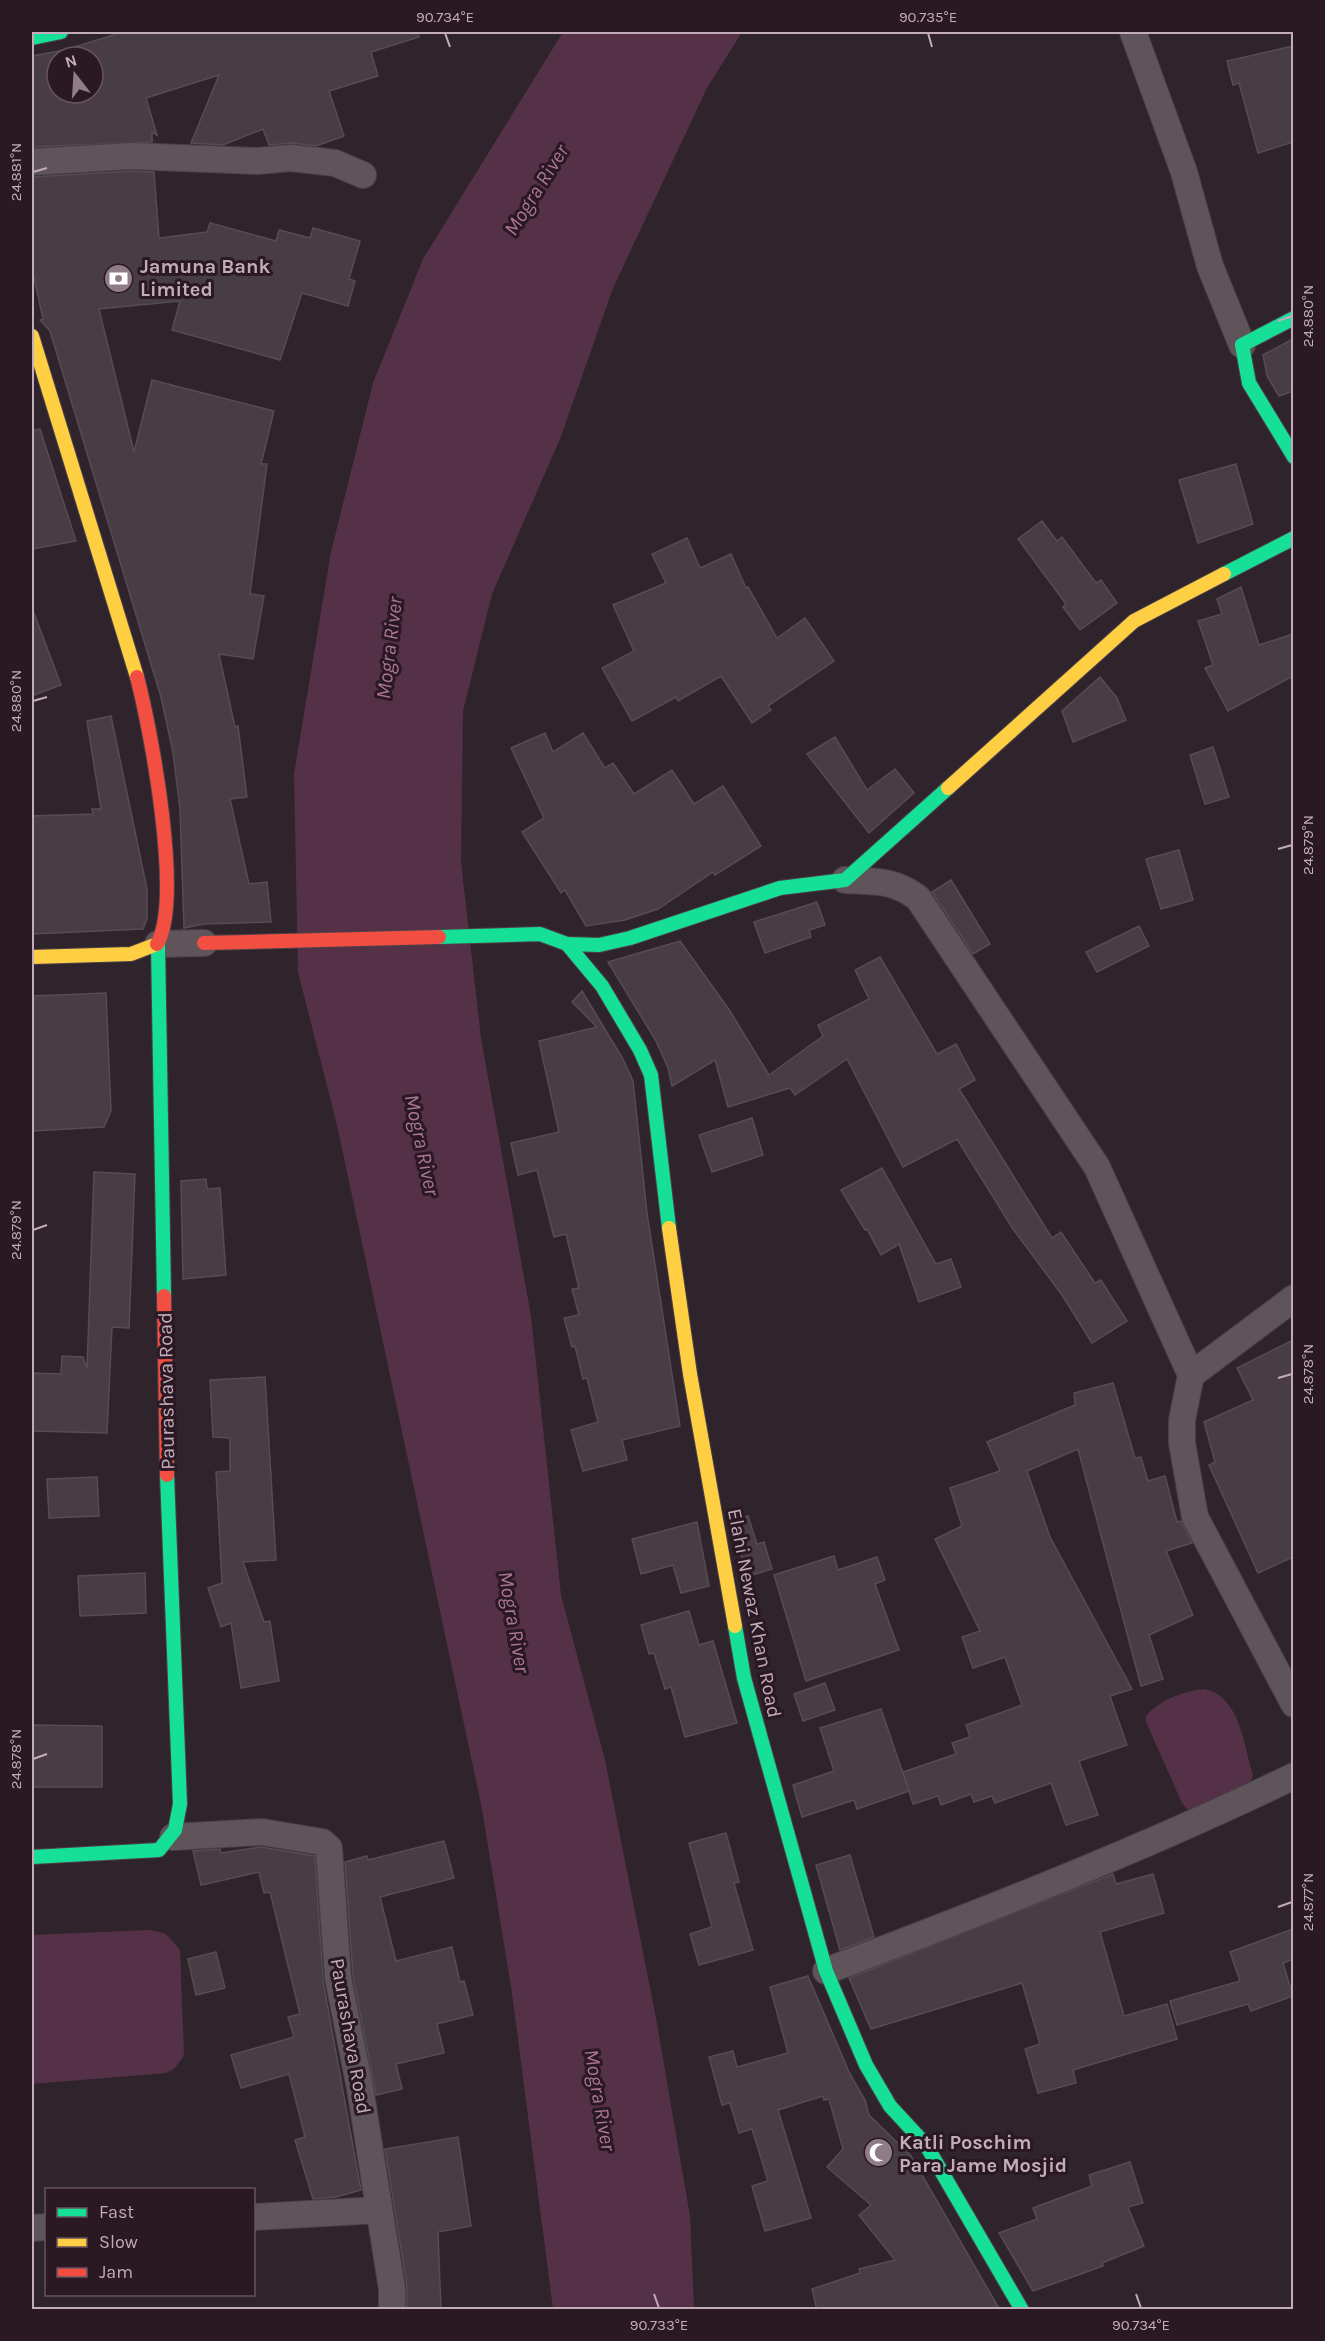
<svg xmlns="http://www.w3.org/2000/svg" width="1325" height="2341" font-family="Karla,sans-serif">
<style>
.water{fill:#553147}
.building{fill:#483d44;stroke:#584b54;stroke-width:1.5;fill-rule:evenodd}
.lines{fill:none;stroke-linecap:round;stroke-linejoin:round}
.street-casing{stroke:#494046;stroke-width:28}
.fast-casing{stroke:#4d4149;stroke-width:16}
.slow-casing{stroke:#4d4149;stroke-width:16}
.jam-casing{stroke:#4d4149;stroke-width:16}
.street{stroke:#5e545a;stroke-width:26}
.fast{stroke:#16e098;stroke-width:14}
.slow{stroke:#ffcf43;stroke-width:14}
.jam{stroke:#f24e42;stroke-width:14}
.ticks{fill:none;stroke:#c3acb9;stroke-width:2}
.labels{text-anchor:middle;stroke-width:6;stroke-linejoin:round;paint-order:stroke}
.poi-label{font-size:20px;font-weight:bold;fill:#c3acb9;stroke:#2a1823;text-anchor:start}
.street-label{font-size:20px;fill:#c3acb9;stroke:#2a1823}
.water-label{font-size:21px;font-style:italic;fill:#aa7597;stroke:#2a1823}
.neatline{fill:none;stroke:#c3acb9;stroke-width:2}
.ticks-label{font-size:15px;text-anchor:middle;fill:#c3acb9}
</style>
<rect width="100%" height="100%" fill="#30242c"/>
<!-- water -->
<g class="water">
<polygon points="563,32 742,32 707,88 613,288 560,439 492,594 463,711 461,862 481,1038 531,1316 561,1595 605,1760 656,2018 690,2216 694,2309 553,2309 512,1993 482,1809 337,1125 298,972 294,774 331,552 373,383 423,259"/>
<path d="M 1205,1689 C 1241,1698 1243,1744 1253,1775 C 1251,1790 1202,1811 1188,1810 L 1182,1803 L 1146,1722 L 1146,1716 C 1161,1699 1183,1691 1205,1689 Z"/>
<polygon points="150,1930 166,1934 180,1950 184,2056 174,2069 166,2073 32,2084 32,1935"/>
</g>
<!-- building -->
<g class="building">
<path d="M 123,32 L 418,32 L 419,37 L 371,52 L 378,76 L 329,91 L 344,136 L 316,146 L 292,143 L 269,145 L 263,129 L 223,145 L 191,143 L 219,75 L 146,98 L 157,135 L 152,132 L 152,142 L 32,147 L 32,56 L 65,50 ZM 57,57 L 93,57 L 93,93 L 57,93 Z"/>
<polygon points="1293,46 1293,142 1258,153 1239,83 1233,85 1227,61"/>
<polygon points="131,171 154,172 159,238 207,232 210,223 276,241 279,230 310,238 313,228 360,241 349,279 355,281 348,306 302,293 280,360 172,330 180,301 99,309 134,452 152,380 274,411 261,464 267,464 250,594 264,596 253,659 219,654 235,727 238,726 247,797 230,799 249,884 267,882 271,922 204,924 184,928 180,809 173,752 161,697 50,331 40,320 43,319 32,268 32,177"/>
<polygon points="1293,339 1293,391 1279,396 1267,376 1263,355"/>
<polygon points="40,429 76,541 32,549 32,431"/>
<polygon points="1236,464 1253,524 1198,543 1179,480"/>
<polygon points="1042,521 1057,541 1062,537 1096,583 1101,580 1117,603 1080,630 1063,607 1066,604 1018,539"/>
<polygon points="687,538 700,568 731,554 746,588 748,587 777,638 805,618 834,661 768,706 771,710 752,723 721,676 678,701 676,697 632,721 602,668 634,651 613,605 666,583 652,554"/>
<polygon points="1241,587 1259,645 1293,634 1293,676 1228,711 1205,668 1213,665 1198,621 1222,614 1217,599"/>
<polygon points="32,613 34,613 61,685 32,696"/>
<polygon points="1100,677 1117,698 1126,720 1073,742 1062,711"/>
<polygon points="111,716 147,889 147,919 143,929 32,934 32,816 93,814 92,809 101,809 87,721"/>
<polygon points="545,733 553,752 583,733 605,768 613,763 634,794 672,770 694,804 723,786 761,846 715,875 713,872 658,909 625,920 586,926 565,890 561,893 522,832 544,818 511,748"/>
<polygon points="835,737 867,790 895,769 914,793 869,833 807,754"/>
<polygon points="1213,747 1229,797 1205,804 1190,755"/>
<polygon points="1179,850 1193,900 1161,909 1146,859"/>
<polygon points="951,880 990,944 973,954 932,892"/>
<polygon points="817,902 825,925 809,930 811,937 765,953 754,922"/>
<polygon points="1139,926 1149,946 1097,972 1086,952"/>
<polygon points="680,941 730,1011 769,1075 823,1036 818,1025 869,999 855,970 880,957 937,1054 956,1044 975,1080 959,1089 1052,1238 1061,1232 1095,1283 1101,1280 1127,1321 1092,1343 1062,1295 1013,1229 957,1139 903,1167 847,1059 795,1095 790,1088 728,1107 715,1060 672,1086 668,1068 656,1041 608,962"/>
<polygon points="582,991 623,1059 633,1081 647,1213 680,1426 622,1440 627,1460 583,1471 571,1430 598,1422 587,1378 583,1379 575,1346 572,1347 564,1318 579,1315 572,1289 579,1288 566,1234 554,1237 537,1170 518,1175 511,1143 559,1132 539,1041 597,1027 572,1002"/>
<polygon points="106,993 111,1111 104,1127 32,1131 32,996"/>
<polygon points="752,1118 763,1155 712,1172 699,1135"/>
<polygon points="882,1168 936,1264 951,1259 961,1287 919,1302 899,1244 881,1255 867,1229 865,1230 841,1190"/>
<polygon points="94,1172 135,1174 129,1328 112,1327 107,1433 32,1431 32,1373 61,1374 62,1356 83,1357 87,1369"/>
<polygon points="206,1179 207,1189 220,1188 226,1275 183,1279 181,1181"/>
<polygon points="1293,1340 1293,1557 1258,1573 1209,1465 1215,1462 1204,1422 1253,1400 1237,1368"/>
<polygon points="265,1377 276,1560 243,1562 264,1622 270,1621 279,1681 241,1688 231,1623 221,1627 208,1588 222,1583 216,1472 230,1471 230,1438 213,1437 210,1380"/>
<polygon points="1113,1383 1135,1458 1141,1457 1148,1481 1165,1476 1177,1522 1181,1521 1192,1543 1166,1551 1193,1615 1149,1635 1163,1679 1141,1686 1078,1449 1027,1471 1050,1537 1132,1689 1110,1696 1127,1745 1079,1761 1098,1815 1066,1825 1051,1783 995,1803 992,1796 974,1802 971,1794 941,1805 938,1796 913,1804 903,1772 956,1754 952,1743 970,1737 966,1725 1022,1705 1005,1657 973,1668 962,1637 980,1631 935,1539 962,1526 950,1488 1000,1471 987,1442 1075,1405 1074,1393"/>
<polygon points="97,1477 99,1516 49,1518 47,1479"/>
<polygon points="748,1516 757,1544 764,1542 772,1569 745,1577 735,1520"/>
<polygon points="697,1522 709,1586 681,1593 673,1565 641,1574 632,1539"/>
<polygon points="834,1556 838,1570 877,1557 885,1580 875,1584 899,1650 806,1681 774,1575"/>
<polygon points="145,1573 146,1613 80,1616 78,1576"/>
<polygon points="689,1611 699,1645 713,1641 737,1723 685,1737 671,1687 665,1689 654,1653 649,1654 641,1625"/>
<polygon points="825,1683 835,1710 803,1721 794,1694"/>
<polygon points="881,1709 909,1791 857,1809 854,1800 802,1817 793,1785 834,1771 820,1728"/>
<polygon points="32,1725 102,1726 102,1787 32,1787"/>
<polygon points="726,1833 739,1882 734,1883 753,1950 699,1965 690,1934 712,1927 689,1843"/>
<polygon points="444,1841 454,1878 380,1897 396,1961 452,1947 460,1982 464,1981 473,2015 437,2024 444,2053 396,2064 402,2089 376,2095 353,1976 345,1862 367,1856 368,1860"/>
<polygon points="261,1847 315,1856 323,1981 361,2190 336,2197 313,2199 295,2140 305,2137 289,2074 241,2088 231,2055 294,2037 288,2017 300,2014 270,1892 264,1893 259,1872 201,1885 193,1851 220,1849 221,1853"/>
<polygon points="850,1855 874,1937 840,1950 816,1865"/>
<polygon points="1113,1874 1116,1884 1153,1874 1164,1913 1100,1932 1124,2016 1167,2004 1177,2039 1073,2070 1076,2083 1038,2093 1025,2049 1040,2044 1022,1983 871,2029 849,1978"/>
<polygon points="1293,1929 1293,1959 1283,1963 1293,1996 1251,2011 1248,2004 1177,2025 1170,2001 1240,1981 1230,1952"/>
<polygon points="216,1952 225,1988 196,1995 188,1959"/>
<polygon points="808,1976 849,2072 865,2100 869,2115 911,2156 1000,2310 817,2310 812,2289 860,2273 859,2269 895,2260 859,2215 871,2205 827,2167 843,2149 829,2099 824,2100 823,2096 778,2110 811,2218 765,2231 752,2186 768,2181 752,2129 739,2133 730,2103 722,2105 709,2057 733,2051 737,2067 788,2053 770,1987"/>
<polygon points="458,2137 471,2226 438,2232 441,2310 407,2310 407,2287 385,2149"/>
<polygon points="1130,2162 1143,2203 1128,2207 1144,2246 1102,2263 1103,2266 1033,2291 999,2233 1037,2219 1033,2208 1092,2186 1089,2175"/>
</g>
<g class="lines">
<defs>
<g id="street">
<polyline points="1133,32 1184,172 1210,266 1242,345"/>
<polyline points="32,162 131,156 258,161 291,158 335,163 363,175"/>
<path d="M 845,880 C 875,882 893,879 918,898 L 1097,1167 L 1191,1375 L 1182,1420 L 1182,1443 L 1195,1517 L 1294,1704"/>
<polyline points="158,944 204,943"/>
<polyline points="1191,1375 1294,1298"/>
<polyline points="173,1837 262,1832 322,1842 329,1848 338,1978 360,2088 392,2289 392,2310"/>
<path d="M 826,1971 C 985,1911 1141,1850 1294,1776"/>
<polyline points="254,2217 379,2210"/>
<polyline points="32,2228 46,2227"/>
</g>
<g id="fast">
<polyline points="32,38 61,32"/>
<polyline points="1294,318 1242,345 1249,383 1294,457"/>
<polyline points="1224,574 1294,538"/>
<polyline points="439,937 540,934 567,944 602,986 640,1050 651,1075 669,1228"/>
<polyline points="158,944 164,1296"/>
<polyline points="567,944 599,945 630,938 780,888 845,880 948,788"/>
<polyline points="735,1626 744,1678 826,1971 866,2065 890,2106 926,2145 1022,2310"/>
<polyline points="32,1857 159,1850 175,1830 180,1804 167,1475"/>
</g>
<g id="slow">
<polyline points="32,336 137,677"/>
<polyline points="948,788 1134,621 1224,574"/>
<polyline points="32,957 131,954 157,944"/>
<polyline points="669,1228 690,1374 735,1626"/>
</g>
<g id="jam">
<path d="M 137,677 C 151,730 183,900 157,944"/>
<polyline points="204,943 439,937"/>
<polyline points="164,1296 167,1475"/>
</g>
</defs>
<!-- street casing -->
<use href="#street" class="street-casing"/>
<!-- fast casing -->
<use href="#fast" class="fast-casing"/>
<!-- slow casing -->
<use href="#slow" class="slow-casing"/>
<!-- jam casing -->
<use href="#jam" class="jam-casing"/>
<!-- street -->
<use href="#street" class="street"/>
<!-- fast -->
<use href="#fast" class="fast"/>
<!-- slow -->
<use href="#slow" class="slow"/>
<!-- jam -->
<use href="#jam" class="jam"/>
</g>
<!-- ticks -->
<path class="ticks" d="M 445,33 L 450,47M 928,33 L 932,47M 33,172 L 47,168M 1278,321 L 1292,316M 33,701 L 47,697M 1278,849 L 1292,845M 33,1230 L 47,1225M 1278,1378 L 1292,1374M 33,1759 L 47,1754M 1278,1907 L 1292,1902M 654,2294 L 659,2308M 1136,2294 L 1141,2308"/>
<!-- icons -->
<defs>
<symbol id="bank-disc" viewBox="-11 -11 22 22"><circle r="9.5" fill="#907c88" stroke="#2a1823"/><path d="M-6-4H6V4H-6ZM0-2.3a2.3 2.3 0 1 0 0 4.6a2.3 2.3 0 1 0 0-4.6Z" fill="#fff"/></symbol>
<symbol id="mosque-disc" viewBox="-11 -11 22 22"><circle r="9.5" fill="#907c88" stroke="#2a1823"/><path d="M3.5-4.9A6 6 0 1 0 3.5 4.9A5 5 0 1 1 3.5-4.9Z" fill="#fff"/></symbol>
</defs>
<g fill-rule="evenodd">
<use href="#bank-disc" x="102" y="262" width="33" height="33"/>
<use href="#mosque-disc" x="862" y="2136" width="33" height="33"/>
</g>
<g class="labels">
<!-- poi labels -->
<g class="poi-label">
<text x="140" y="273">Jamuna Bank<tspan x="140" dy="23">Limited</tspan></text>
<text x="899" y="2149">Katli Poschim<tspan x="899" dy="23">Para Jame Mosjid</tspan></text>
</g>
<!-- street labels -->
<g class="street-label">
<text transform="translate(166 1391) rotate(-91)" y="7">Paurashava Road</text>
<text transform="translate(755 1613) rotate(79)" y="7">Elahi Newaz Khan Road</text>
<text transform="translate(351 2036) rotate(80)" y="7">Paurashava Road</text>
</g>
<!-- water labels -->
<g class="water-label">
<text transform="translate(536 190) rotate(-58)" y="7">Mogra River</text>
<text transform="translate(389 648) rotate(-83)" y="7">Mogra River</text>
<text transform="translate(422 1145) rotate(78)" y="7">Mogra River</text>
<text transform="translate(514 1622) rotate(80)" y="7">Mogra River</text>
<text transform="translate(600 2100) rotate(80)" y="7">Mogra River</text>
</g>
</g>
<!-- border -->
<rect width="1325" height="2341" fill="none" stroke="#2a1823" stroke-width="66"/>
<!-- legend -->
<rect x="45" y="2188" width="210" height="108" fill="#2a1823" stroke="#67535f" stroke-width="1.5"/>
<rect x="57" y="2208" width="30" height="9" fill="#16e098" stroke="#67535f" stroke-width="1.5"/>
<text x="99" y="2218" font-size="18" fill="#c3acb9">Fast</text>
<rect x="57" y="2238" width="30" height="9" fill="#ffcf43" stroke="#67535f" stroke-width="1.5"/>
<text x="99" y="2248" font-size="18" fill="#c3acb9">Slow</text>
<rect x="57" y="2268" width="30" height="9" fill="#f24e42" stroke="#67535f" stroke-width="1.5"/>
<text x="99" y="2278" font-size="18" fill="#c3acb9">Jam</text>
<!-- north arrow -->
<g transform="translate(75 75) rotate(343)"><circle r="28" fill="#2a1823" stroke="#67535f" stroke-width="1.5"/>
<path d="M0-4.5L10 22L0 15L-10 22Z" fill="#907c88"/>
<text y="-9" font-size="16" font-weight="bold" text-anchor="middle" fill="#c3acb9">N</text>
</g>
<rect x="33" y="33" width="1259" height="2275" class="neatline"/>
<g class="ticks-label">
<text x="445" y="22">90.734°E</text>
<text x="928" y="22">90.735°E</text>
<text transform="translate(16 172) rotate(-90)" y="5">24.881°N</text>
<text transform="translate(1308 316) rotate(-90)" y="5">24.880°N</text>
<text transform="translate(16 701) rotate(-90)" y="5">24.880°N</text>
<text transform="translate(1308 845) rotate(-90)" y="5">24.879°N</text>
<text transform="translate(16 1230) rotate(-90)" y="5">24.879°N</text>
<text transform="translate(1308 1374) rotate(-90)" y="5">24.878°N</text>
<text transform="translate(16 1759) rotate(-90)" y="5">24.878°N</text>
<text transform="translate(1308 1902) rotate(-90)" y="5">24.877°N</text>
<text x="659" y="2330">90.733°E</text>
<text x="1141" y="2330">90.734°E</text>
</g>
</svg>
